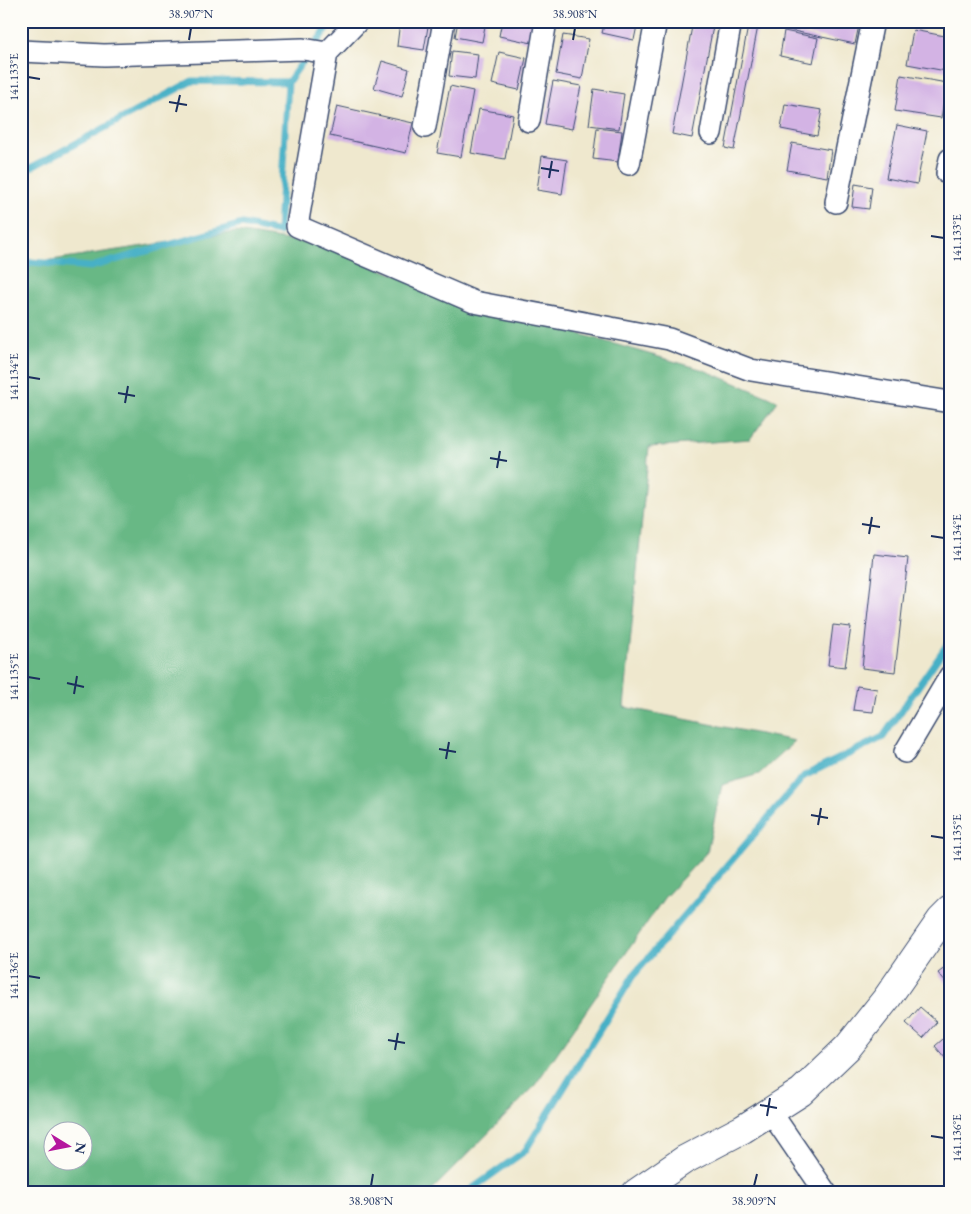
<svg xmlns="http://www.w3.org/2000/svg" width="971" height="1214" font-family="'EB Garamond',serif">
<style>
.forest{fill:#67b885;stroke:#417472;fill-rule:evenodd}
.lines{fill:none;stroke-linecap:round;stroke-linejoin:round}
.stream{stroke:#47b0c6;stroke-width:7}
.building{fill:#d3b3e4}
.street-casing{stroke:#3b4b6f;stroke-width:24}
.secondary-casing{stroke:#3b4b6f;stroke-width:30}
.street{stroke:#fff;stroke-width:21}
.secondary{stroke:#fff;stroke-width:28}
.ticks{fill:none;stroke:#1b2f5e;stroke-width:2}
.neatline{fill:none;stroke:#1b2f5e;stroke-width:2}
.ticks-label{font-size:12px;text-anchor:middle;fill:#1b2f5e}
</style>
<rect width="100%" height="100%" fill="#fdfcf7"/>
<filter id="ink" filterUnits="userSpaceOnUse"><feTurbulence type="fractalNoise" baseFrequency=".02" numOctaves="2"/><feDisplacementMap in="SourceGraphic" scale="10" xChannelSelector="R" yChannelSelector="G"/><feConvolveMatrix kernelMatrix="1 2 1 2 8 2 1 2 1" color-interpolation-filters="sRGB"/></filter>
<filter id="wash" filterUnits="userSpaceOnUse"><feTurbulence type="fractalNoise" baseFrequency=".0096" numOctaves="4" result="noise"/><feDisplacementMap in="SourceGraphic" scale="20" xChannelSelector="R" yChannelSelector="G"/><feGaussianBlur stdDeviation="1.12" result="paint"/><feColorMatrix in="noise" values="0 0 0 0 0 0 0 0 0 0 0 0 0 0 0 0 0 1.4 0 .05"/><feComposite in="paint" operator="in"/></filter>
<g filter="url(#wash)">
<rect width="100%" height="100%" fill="#efe8ce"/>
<!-- forest -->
<path class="forest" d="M 236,232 L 319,245 L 449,296 L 704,370 L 778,401 L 750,439 L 649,447 L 624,707 L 795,741 L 759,774 L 722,785 L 707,852 L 664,898 L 533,1088 L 429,1193 L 21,1193 L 21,267 L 45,261 ZM 52,1132 L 82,1132 L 82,1162 L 52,1162 Z"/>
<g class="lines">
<!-- stream -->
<g class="stream">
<polyline points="21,173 192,81 288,82 332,21"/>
<polyline points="21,269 31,262 91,267 242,224 279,232 288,82"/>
<polyline points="466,1193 525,1151 633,976 804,776 883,737 949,642 950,638"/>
</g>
</g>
<g id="blocks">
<!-- building -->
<g class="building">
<polygon points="400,21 429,21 424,50 397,46"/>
<polygon points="458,21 486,21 482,42 455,37"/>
<polygon points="502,21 536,21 532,43 499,36"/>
<polygon points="605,21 638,21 634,40 602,33"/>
<polygon points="693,21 714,21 692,138 672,134"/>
<polygon points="749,21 759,21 734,150 725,148"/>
<polygon points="786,21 843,21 859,25 855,44 784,29"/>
<polygon points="913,30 950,37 950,49 946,71 907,64"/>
<polygon points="784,31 818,38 813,63 780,56"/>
<polygon points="563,35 589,39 582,79 556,74"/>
<polygon points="452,51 478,54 475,79 449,76"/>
<polygon points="499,52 526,58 519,90 492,84"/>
<polygon points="382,61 409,69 402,96 374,88"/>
<polygon points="901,75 947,83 941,118 895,111"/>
<polygon points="553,81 581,86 572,129 545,124"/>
<polygon points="450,86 473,91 461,157 437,153"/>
<polygon points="594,89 624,94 619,129 589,125"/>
<polygon points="785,104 822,110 817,136 781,129"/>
<polygon points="337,106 413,123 406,153 330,136"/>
<polygon points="479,109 513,115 505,159 471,153"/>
<polygon points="897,125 927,131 917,184 886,178"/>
<polygon points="597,128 622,131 618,162 593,159"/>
<polygon points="792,143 831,150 827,177 787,170"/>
<polygon points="542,156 567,160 562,194 537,190"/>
<polygon points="855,184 872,187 869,209 852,207"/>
<polygon points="874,554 908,558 895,672 862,668"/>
<polygon points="833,625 851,627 845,667 828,665"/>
<polygon points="857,686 877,689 873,712 853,710"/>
<polygon points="950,964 950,988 938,973"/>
<polygon points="920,1007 937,1022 923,1038 906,1023"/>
<polygon points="950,1033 950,1056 946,1059 935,1046"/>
</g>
</g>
</g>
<g filter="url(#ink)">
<use href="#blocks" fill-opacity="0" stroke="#3b4b6f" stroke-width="1"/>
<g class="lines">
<defs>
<g id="street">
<polyline points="21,51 104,55 303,49 327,53 358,21"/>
<polyline points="327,53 297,226 474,302 669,339 751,370 950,402"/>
<polyline points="529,121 546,21"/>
<polyline points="425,127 444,21"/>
<polyline points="711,133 731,21"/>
<polyline points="629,164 656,21"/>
<polyline points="947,173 950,159"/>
<polyline points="836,202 873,21"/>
<polyline points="905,752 950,676"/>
<polyline points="770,1111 826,1193"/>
</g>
<polyline id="secondary" points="636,1193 684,1160 743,1129 801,1092 848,1047 887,998 941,920 950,911"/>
</defs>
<!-- street casing -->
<use href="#street" class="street-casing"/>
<!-- secondary casing -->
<use href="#secondary" class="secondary-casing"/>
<!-- street -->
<use href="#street" class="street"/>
<!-- secondary -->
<use href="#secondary" class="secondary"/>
</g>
</g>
<!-- ticks -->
<path class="ticks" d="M 189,40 L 191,28M 573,40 L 575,28M 28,77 L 40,79M 169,102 L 187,105M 176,112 L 180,95M 541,168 L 559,171M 549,178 L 552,161M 931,236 L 944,238M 28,377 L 40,379M 118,393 L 135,396M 125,403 L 128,386M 490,458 L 507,461M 497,468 L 500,451M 862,524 L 880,527M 869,534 L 872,517M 931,536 L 944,538M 28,677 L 40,679M 67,683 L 84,687M 74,694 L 77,676M 439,749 L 456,752M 446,759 L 449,742M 811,815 L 828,818M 818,825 L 821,808M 931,836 L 944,838M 28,976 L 40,978M 388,1040 L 405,1043M 395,1050 L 398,1033M 760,1105 L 777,1108M 767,1116 L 770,1098M 931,1136 L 944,1138M 371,1186 L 373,1174M 754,1186 L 757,1174"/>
<!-- margin -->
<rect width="971" height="1214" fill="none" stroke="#fdfcf7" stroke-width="55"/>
<!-- north arrow -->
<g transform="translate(68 1146) rotate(100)"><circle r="24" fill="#fdfcf7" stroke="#a3aaba"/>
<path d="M0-4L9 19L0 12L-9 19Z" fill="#b5179e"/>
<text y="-8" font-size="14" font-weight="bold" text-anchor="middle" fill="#1b2f5e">N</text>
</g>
<rect x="28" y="28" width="916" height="1158" class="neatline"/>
<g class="ticks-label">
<text x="191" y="18">38.907°N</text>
<text x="575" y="18">38.908°N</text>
<text transform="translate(14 77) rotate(-90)" y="4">141.133°E</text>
<text transform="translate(957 238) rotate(-90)" y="4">141.133°E</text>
<text transform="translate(14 377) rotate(-90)" y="4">141.134°E</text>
<text transform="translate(957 538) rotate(-90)" y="4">141.134°E</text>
<text transform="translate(14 677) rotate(-90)" y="4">141.135°E</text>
<text transform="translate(957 838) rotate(-90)" y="4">141.135°E</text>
<text transform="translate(14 976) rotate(-90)" y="4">141.136°E</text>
<text transform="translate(957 1138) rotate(-90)" y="4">141.136°E</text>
<text x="371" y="1205">38.908°N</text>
<text x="754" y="1205">38.909°N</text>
</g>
</svg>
